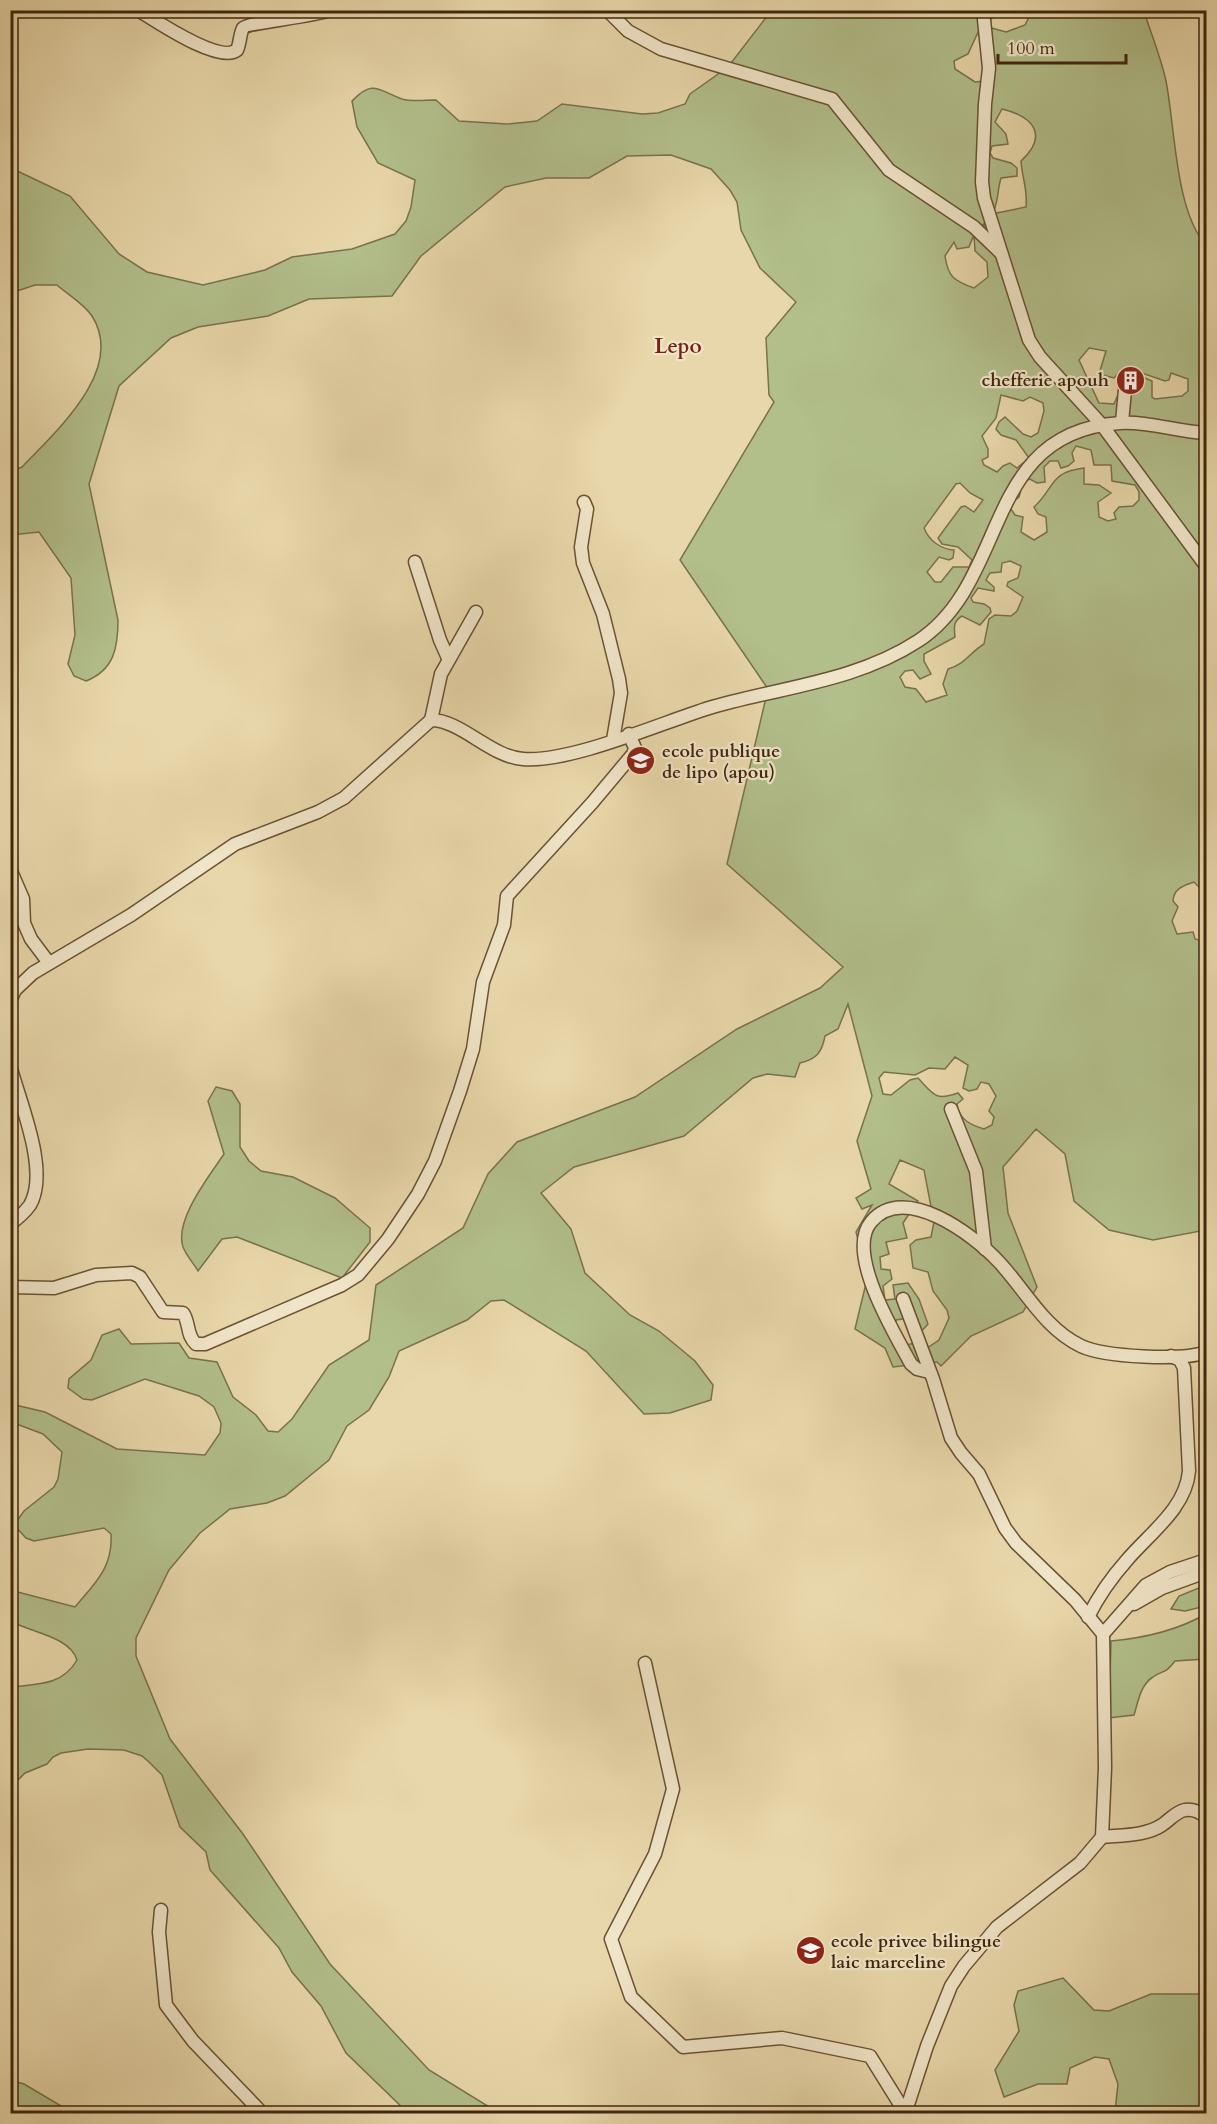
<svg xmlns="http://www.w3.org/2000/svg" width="1217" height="2124" font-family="Cardo,serif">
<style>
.green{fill:#b2bf8b;stroke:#79724c;stroke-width:1.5;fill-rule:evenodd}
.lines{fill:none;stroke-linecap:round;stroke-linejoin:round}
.minor-casing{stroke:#6a5234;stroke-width:15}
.minor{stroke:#f0e5c8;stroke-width:12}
.labels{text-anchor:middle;stroke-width:4.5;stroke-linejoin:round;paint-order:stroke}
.poi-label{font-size:18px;font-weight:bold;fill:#40260c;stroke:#f0e5c8;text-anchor:start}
.quarter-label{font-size:21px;font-weight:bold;fill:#7a1f14;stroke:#f0e5c8}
</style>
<rect width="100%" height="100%" fill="#e8d7aa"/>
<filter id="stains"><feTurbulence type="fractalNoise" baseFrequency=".00333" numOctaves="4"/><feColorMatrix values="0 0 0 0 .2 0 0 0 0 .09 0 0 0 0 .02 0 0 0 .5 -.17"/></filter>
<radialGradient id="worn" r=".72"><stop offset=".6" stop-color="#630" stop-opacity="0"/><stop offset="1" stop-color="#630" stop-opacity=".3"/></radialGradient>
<!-- green -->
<g class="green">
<path d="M 771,11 L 1001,11 L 980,28 L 968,54 L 954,61 L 955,69 L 975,82 L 984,81 L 988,27 L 1006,32 L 1025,25 L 1028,19 L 1024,11 L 1144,11 C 1151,34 1161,58 1166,81 C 1175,126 1175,211 1206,245 L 1206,894 L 1194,882 C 1183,886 1174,888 1173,901 L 1178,907 L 1172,921 L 1177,934 L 1193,932 L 1195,939 L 1206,942 L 1206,1230 L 1153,1240 L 1109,1230 L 1074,1201 L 1065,1154 L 1036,1129 L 1003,1167 L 1008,1213 L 1037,1287 L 1023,1312 L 971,1336 L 941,1366 L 937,1362 L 893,1367 L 885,1348 L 855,1329 L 868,1275 L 856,1232 L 872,1205 L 862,1209 L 856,1198 L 871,1189 L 857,1141 L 872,1096 L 848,1004 L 838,1029 L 825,1036 C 822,1052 817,1059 800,1063 L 795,1077 L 767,1074 L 753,1078 L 684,1136 L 574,1167 L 541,1193 L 571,1229 L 585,1273 L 630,1315 L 659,1331 L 695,1361 L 713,1385 L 711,1400 L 670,1413 L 644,1414 L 586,1351 L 504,1300 L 491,1301 L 467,1320 L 399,1351 L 389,1377 L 369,1410 L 347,1426 L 329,1460 L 285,1496 L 267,1503 L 230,1509 L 200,1533 L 169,1570 L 136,1638 L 136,1656 L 170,1739 L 243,1834 L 330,1964 L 429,2070 L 499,2113 L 408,2113 L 346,2053 L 321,2006 L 292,1972 L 279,1948 L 210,1870 L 206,1852 L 180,1827 L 162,1775 L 149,1762 L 142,1756 L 124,1750 L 88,1749 L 61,1753 L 53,1757 L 47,1764 L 25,1773 L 11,1787 L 11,1687 C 37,1684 62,1686 77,1660 C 71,1639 37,1633 19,1625 L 11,1624 L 10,1590 L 75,1607 C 95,1583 113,1568 111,1534 L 104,1528 L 34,1541 L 26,1538 L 14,1525 L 24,1511 L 54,1487 L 58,1479 L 62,1452 L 43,1434 L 11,1422 L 11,1404 L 45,1412 L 117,1449 L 205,1455 L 220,1433 L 221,1423 L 214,1407 L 199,1396 L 145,1379 L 92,1400 L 83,1399 L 68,1388 L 69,1379 L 91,1360 L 102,1335 L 119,1329 L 131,1344 L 179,1343 L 189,1358 L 217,1362 L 233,1397 L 256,1415 L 268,1431 L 278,1432 L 292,1419 L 329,1365 L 369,1340 L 376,1285 L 463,1228 L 488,1174 L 517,1142 L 635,1097 L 737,1029 L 820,988 L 843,967 L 727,864 L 768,689 L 680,560 L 774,402 L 769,395 L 766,338 L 796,302 L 760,268 L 741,230 L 737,202 L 730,190 L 711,169 L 671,155 L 627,156 L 589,178 L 546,178 L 505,187 L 421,256 L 392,296 L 309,299 L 268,316 L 198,327 L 171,338 L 119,386 L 89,484 L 118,620 C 118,648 114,670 86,681 L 74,676 L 68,664 L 75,635 L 71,578 L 39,532 L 11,535 L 10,472 L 22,467 C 56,431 126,370 92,316 C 84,304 67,294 57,285 L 35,285 L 11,293 L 11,168 L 70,196 L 119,254 L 147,272 L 203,285 L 265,270 L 292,257 L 352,249 L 395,234 L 406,221 L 411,207 L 415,180 L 378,163 L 357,127 L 352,101 C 373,79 378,90 402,99 C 412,102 425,100 436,100 L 459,121 L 507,124 L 537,121 L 562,104 L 642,114 L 658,113 L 685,104 L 690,94 L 728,67 ZM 1002,109 C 1035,117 1048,136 1021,161 C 1022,178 1028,190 1026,207 L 997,213 L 974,236 L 975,251 L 987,262 L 988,277 L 974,288 C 954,281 948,277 945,256 L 954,242 L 957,249 L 969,247 C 976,227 979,231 991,216 C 999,205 997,190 1001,178 L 1017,176 L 1017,168 L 1011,163 L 993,158 L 990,153 L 992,146 L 1008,144 L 1006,134 L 995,122 ZM 1089,348 L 1106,351 L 1099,374 L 1114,378 L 1122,370 L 1133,370 L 1165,381 L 1169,380 L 1171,373 L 1188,379 L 1188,391 L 1182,396 L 1155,399 L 1152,397 L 1152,381 L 1145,378 L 1137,389 L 1120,390 L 1114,404 L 1099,403 L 1079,360 ZM 1001,395 L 1023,401 L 1030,397 L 1043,403 L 1044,411 L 1038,433 L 1031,437 L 1023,434 L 1005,417 L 999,422 L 996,429 L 1001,435 L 1016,440 L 1029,458 L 1017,468 L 1010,463 L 1003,466 L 997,472 L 984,465 L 982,460 L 988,457 L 988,449 L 982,436 L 996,418 ZM 1076,446 L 1091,450 L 1094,465 L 1111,465 L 1112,481 L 1135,485 L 1139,492 L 1139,500 L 1133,506 L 1119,507 L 1114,513 L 1116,519 L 1108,521 L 1099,517 L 1098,502 L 1111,493 L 1099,485 L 1084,484 L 1084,468 C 1049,472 1055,488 1034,507 L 1038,514 L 1046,517 L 1047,532 L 1034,540 L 1021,532 L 1023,517 L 1015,515 L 1011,509 L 1013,502 L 1019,497 L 1023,482 L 1030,479 L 1037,483 L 1045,482 L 1044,467 L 1050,461 L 1058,461 L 1061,468 L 1068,466 L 1074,461 L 1072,453 ZM 960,483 L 970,493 L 983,500 L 974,512 L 965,506 L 961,507 L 938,538 L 942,544 L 958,547 L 972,560 L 969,567 L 953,567 L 941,582 L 935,582 L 927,572 L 939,557 L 949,560 L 953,558 L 954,550 C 941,549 929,541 924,528 L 956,484 ZM 1010,561 L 1021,566 L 1018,578 L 1008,582 L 1007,586 L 1023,597 L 1017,611 L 1011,616 L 995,615 L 989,619 L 984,644 C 968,654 967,663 948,669 L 943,684 L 947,695 L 926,702 L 916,689 L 905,687 L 900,677 L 905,671 L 913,670 L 920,679 L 931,674 L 924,661 L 924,654 L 955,637 C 954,628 953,621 962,616 L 980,625 L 991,612 L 990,608 L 984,604 L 973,602 L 971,598 L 978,588 L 994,591 L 994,587 L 986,580 L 990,573 L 1001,572 L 1002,563 ZM 955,1057 L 968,1065 L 963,1088 L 969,1091 L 977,1089 L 981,1082 L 989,1084 L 996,1096 L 989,1111 L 994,1117 L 992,1125 L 984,1129 C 971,1125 959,1120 957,1104 L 963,1099 L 958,1093 C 935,1101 934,1095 918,1078 L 910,1080 L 891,1095 L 883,1094 L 879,1078 L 884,1072 L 915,1075 L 929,1068 L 945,1069 ZM 900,1160 L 924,1170 L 934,1222 L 931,1237 L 916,1240 L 910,1245 L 913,1268 L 928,1272 L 933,1291 L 947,1310 L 949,1318 L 939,1340 L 927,1348 L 922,1342 L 905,1345 L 895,1324 L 896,1320 L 910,1318 L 918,1335 L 928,1324 L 919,1299 L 908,1283 L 893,1285 L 895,1299 L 885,1300 L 883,1286 L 892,1279 L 890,1270 L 881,1269 L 880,1257 L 889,1254 L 886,1242 L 907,1238 L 903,1223 L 918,1201 L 889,1184 Z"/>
<path d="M 216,1087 L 232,1091 L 240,1104 L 240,1147 L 249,1161 L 261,1171 L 293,1177 L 335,1198 L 370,1228 L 370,1242 L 342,1278 L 237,1237 L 222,1239 L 198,1271 C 194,1264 186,1255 183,1247 C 174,1220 210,1175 224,1154 L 208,1101 Z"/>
<polygon points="1206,1585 1206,1606 1185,1611 1171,1609 1179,1596"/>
<path d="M 1206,1614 L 1206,1659 L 1175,1661 C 1164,1675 1165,1669 1153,1677 C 1140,1685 1138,1703 1134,1715 L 1109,1718 L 1111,1641 C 1145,1638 1176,1631 1206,1614 Z"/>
<polygon points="1063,1978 1094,2010 1109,2011 1151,1994 1206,1994 1206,2113 1118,2113 1115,2112 1118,2084 1109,2059 1095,2057 1070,2068 1067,2084 1038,2084 1004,2097 995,2070 1019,2031 1014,2005 1018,1991"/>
<polygon points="10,2080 24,2084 73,2113 11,2113"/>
</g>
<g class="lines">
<defs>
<g id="minor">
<path d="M 138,10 C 156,21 219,64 237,50 C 240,44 240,33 243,28 C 246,23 310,17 331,10"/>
<polyline points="607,10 628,31 661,49 832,99 889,170 974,227 1001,253"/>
<polyline points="983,10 989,68 985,104 982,182 984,198 1029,340 1040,357 1102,425 1206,566"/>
<polyline points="1122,422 1125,390"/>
<polyline points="584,502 587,509 581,547 583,563 603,614 619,679 621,693 613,740"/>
<polyline points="415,562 440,640 448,658"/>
<polyline points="431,720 441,674 476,612"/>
<polyline points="10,869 23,899 24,923 31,939 49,963"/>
<path d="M 10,1001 L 15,990 L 33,973 L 131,915 L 235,844 L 318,812 L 344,798 L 431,720 C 461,720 491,757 523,759 C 570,763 661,723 709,708 C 780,687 855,682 918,641 C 1011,580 981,432 1120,423 C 1148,421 1178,432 1206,433"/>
<path d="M 10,1065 C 19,1101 50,1170 30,1205 C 25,1212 17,1219 10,1224"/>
<polyline points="951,1109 976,1171 985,1249"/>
<path d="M 10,1287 L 54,1288 L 96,1275 L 132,1273 L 140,1277 L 163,1312 L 183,1313 C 190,1323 186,1335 196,1344 L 205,1344 L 342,1285 L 358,1275 L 388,1239 L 418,1194 L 435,1161 L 460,1091 L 473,1049 L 483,982 L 504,925 L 507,896 L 592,803 L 633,754 L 635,748 L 629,734"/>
<polyline points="903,1299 933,1379 951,1438 961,1453 979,1474 1005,1528 1016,1543 1075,1600 1103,1634 1105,1768 1102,1837 1080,1863 997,1927 964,1966 951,1986 927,2046 905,2114"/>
<path d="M 929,1372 L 917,1369 L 911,1364 C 895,1334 845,1253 871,1222 C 904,1182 974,1235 999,1262 C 1026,1291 1044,1328 1081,1346 C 1104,1357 1183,1361 1206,1352"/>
<polyline points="1134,1604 1162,1588 1206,1572"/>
<path d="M 1088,1617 C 1099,1595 1111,1578 1127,1560 C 1150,1533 1186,1508 1189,1471 L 1184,1368 L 1180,1360 L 1171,1356"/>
<polyline points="1103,1634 1146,1585 1170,1572 1206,1560"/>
<polyline points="645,1663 673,1789 655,1854 611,1939 631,1997 683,2047 782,2038 870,2056 906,2114"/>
<path d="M 1102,1837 C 1120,1835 1146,1836 1162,1825 C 1170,1820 1175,1812 1185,1810 C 1193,1809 1201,1812 1206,1818"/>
<polyline points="161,1910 159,1932 166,2005 193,2041 263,2114"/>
</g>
</defs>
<!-- minor casing -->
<use href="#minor" class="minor-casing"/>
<!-- minor -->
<use href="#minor" class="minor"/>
</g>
<!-- icons -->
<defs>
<symbol id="building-disc" viewBox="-11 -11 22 22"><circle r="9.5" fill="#8f2418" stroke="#f0e5c8"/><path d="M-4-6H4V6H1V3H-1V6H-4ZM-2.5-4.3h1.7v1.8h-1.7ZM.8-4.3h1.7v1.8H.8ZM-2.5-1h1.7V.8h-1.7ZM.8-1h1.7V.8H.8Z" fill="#fff"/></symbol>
<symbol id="school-disc" viewBox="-11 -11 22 22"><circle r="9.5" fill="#8f2418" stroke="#f0e5c8"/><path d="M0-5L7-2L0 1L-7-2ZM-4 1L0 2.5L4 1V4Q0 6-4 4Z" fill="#fff"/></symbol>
</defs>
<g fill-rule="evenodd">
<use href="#building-disc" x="1114" y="364" width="33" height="33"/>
<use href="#school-disc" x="624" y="744" width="33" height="33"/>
<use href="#school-disc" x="794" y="1934" width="33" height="33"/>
</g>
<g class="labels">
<!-- poi labels -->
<g class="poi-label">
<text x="1109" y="386" text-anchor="end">chefferie apouh</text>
<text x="662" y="757">ecole publique<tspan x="662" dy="21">de lipo (apou)</tspan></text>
<text x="831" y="1947">ecole privee bilingue<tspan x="831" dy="21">laic marceline</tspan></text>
</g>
<!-- quarter labels -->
<g class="quarter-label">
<text x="678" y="353">Lepo</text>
</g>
</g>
<!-- margin -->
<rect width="1217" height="2124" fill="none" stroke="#e8d7aa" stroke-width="36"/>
<rect x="12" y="12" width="1193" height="2100" fill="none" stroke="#40260c" stroke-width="3"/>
<rect x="18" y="18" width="1181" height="2088" fill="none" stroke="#40260c" stroke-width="1.5"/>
<!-- scale -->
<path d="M998 54v9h128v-9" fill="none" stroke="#40260c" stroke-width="3"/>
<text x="1007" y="54" font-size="18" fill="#40260c" stroke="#f0e5c8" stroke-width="4.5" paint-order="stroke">100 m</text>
<rect width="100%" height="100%" filter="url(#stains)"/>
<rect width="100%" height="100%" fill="url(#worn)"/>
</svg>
